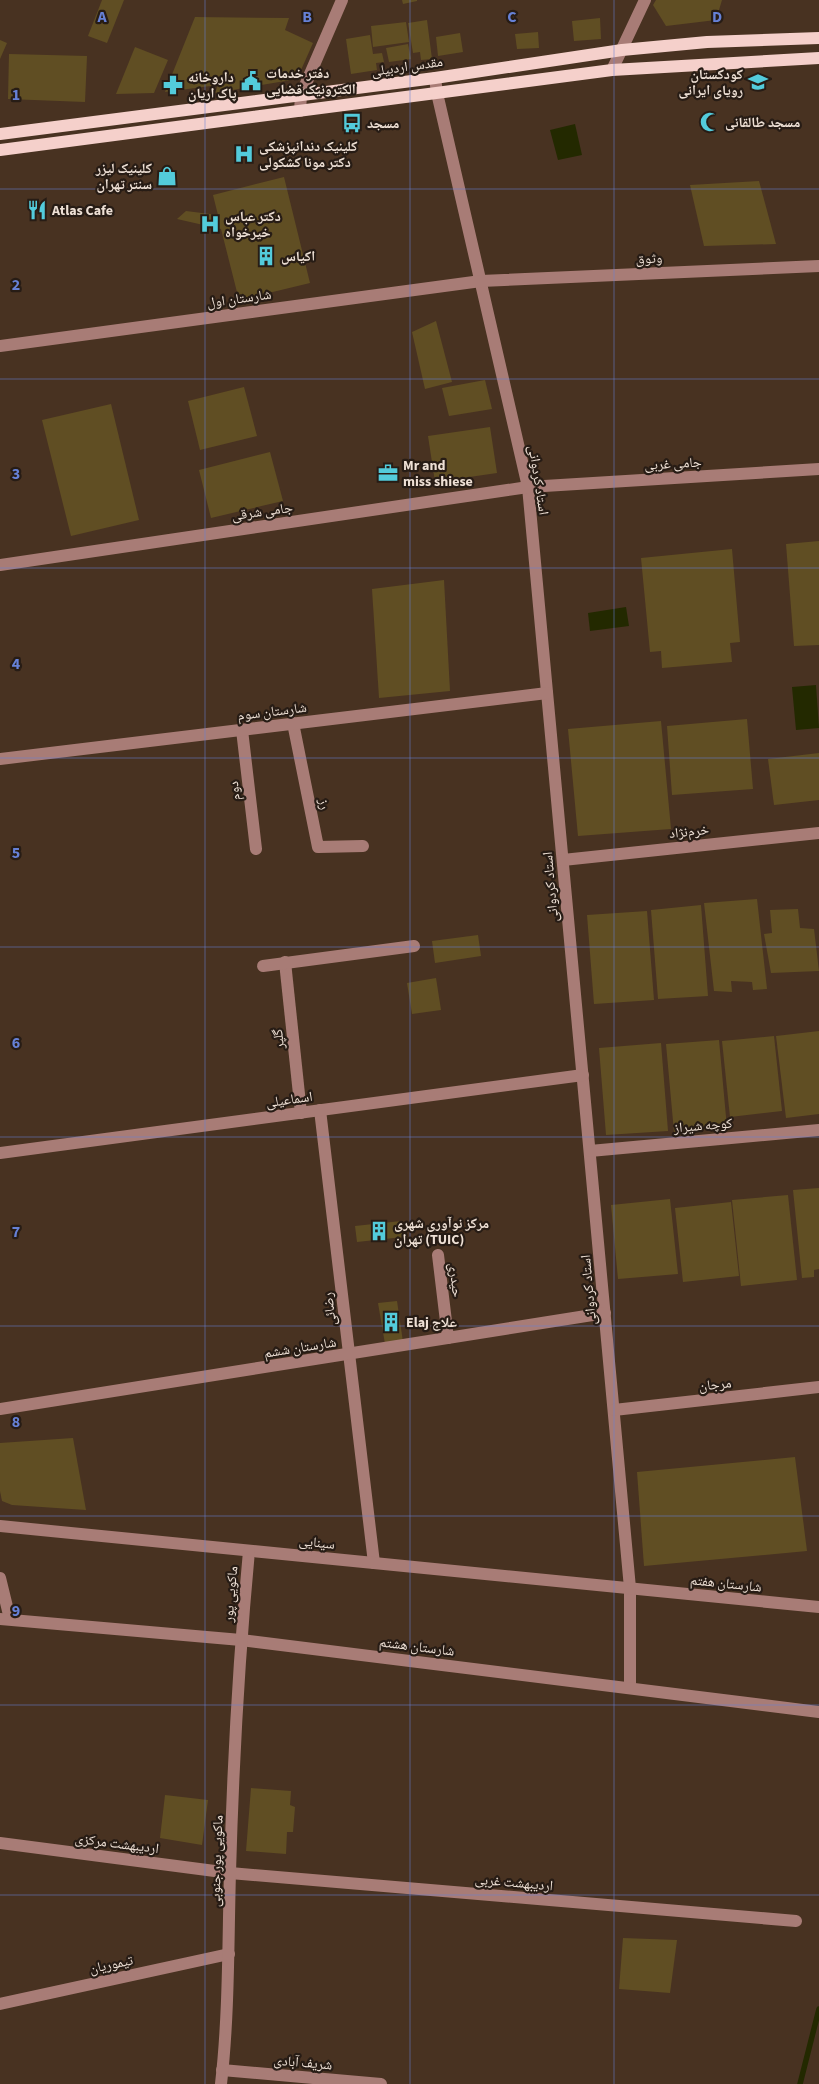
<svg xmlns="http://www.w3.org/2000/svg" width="819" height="2084" font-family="'Source Sans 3','Noto Naskh Arabic',sans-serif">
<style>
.water{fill:#232900}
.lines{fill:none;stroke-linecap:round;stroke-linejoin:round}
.stream{stroke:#232900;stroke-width:5.5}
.building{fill:#604e23}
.minor{stroke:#a87c76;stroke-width:12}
.major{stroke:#f5d0cb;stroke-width:12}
.grid{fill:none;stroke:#6681d7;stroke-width:1;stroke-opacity:0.55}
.labels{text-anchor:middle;stroke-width:4.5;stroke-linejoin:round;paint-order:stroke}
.street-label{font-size:14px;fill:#eee0d5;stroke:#271c15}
.poi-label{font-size:14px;font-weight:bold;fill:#eee0d5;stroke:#271c15;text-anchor:start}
.grid-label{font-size:16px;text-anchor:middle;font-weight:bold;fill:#6681d7;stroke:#271c15;stroke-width:4.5;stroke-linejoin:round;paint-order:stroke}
</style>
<rect width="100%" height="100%" fill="#483221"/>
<!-- water -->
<g class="water">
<polygon points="575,124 582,155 558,160 550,130"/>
<polygon points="626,607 629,626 590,631 588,613"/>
<polygon points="816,685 819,728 796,730 792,687"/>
</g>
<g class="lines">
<!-- stream -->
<polyline class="stream" points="800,2084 819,2009"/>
</g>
<!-- building -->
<g class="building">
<polygon points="102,0 124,0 107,43 88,36"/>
<polygon points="402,0 417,0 417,1 403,4"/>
<polygon points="656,0 722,0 716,20 666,26 653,5"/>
<polygon points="195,17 289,18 285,30 313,43 297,79 215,93 218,85 165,92"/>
<polygon points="600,18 601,39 574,41 572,21"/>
<polygon points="427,20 432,59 421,60 420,52 413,53 408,23"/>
<polygon points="406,22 409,42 373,47 371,26"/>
<polygon points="538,32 539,48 517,49 515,34"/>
<polygon points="460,33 463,52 438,56 436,37"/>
<polygon points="370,35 373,54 382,53 384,62 376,63 377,70 351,74 346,39"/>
<polygon points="0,40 7,43 0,59"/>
<polygon points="408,44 411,59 389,62 386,48"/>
<polygon points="135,47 168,60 154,93 116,94"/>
<polygon points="9,54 87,56 85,102 8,99"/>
<polygon points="284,177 310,283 239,300 221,229 177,219 186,211 218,215 213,195"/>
<polygon points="759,181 776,244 704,246 690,185"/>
<polygon points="436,321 452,382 425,389 412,332"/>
<polygon points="485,380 492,409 449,416 442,388"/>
<polygon points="244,387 257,436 200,450 188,401"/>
<polygon points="111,404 139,520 71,536 42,420"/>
<polygon points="490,427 497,473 435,482 428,436"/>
<polygon points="270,452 283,501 211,518 199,470"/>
<polygon points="819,541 819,645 794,646 786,544"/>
<polygon points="732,549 740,642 730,643 732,662 662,668 661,651 650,652 641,558"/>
<polygon points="444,580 450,691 379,698 372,589"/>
<polygon points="747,719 753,789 672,795 667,726"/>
<polygon points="661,721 671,829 578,836 568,729"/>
<polygon points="819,753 819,800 774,805 768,759"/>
<polygon points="757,899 767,989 753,990 752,982 731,981 732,992 714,991 704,903"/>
<polygon points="701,905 708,996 658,999 651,910"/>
<polygon points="798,909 800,928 814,929 819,971 771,973 764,934 772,933 770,910"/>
<polygon points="647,911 654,1000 594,1004 587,915"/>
<polygon points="478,935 481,956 435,963 432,941"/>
<polygon points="436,978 441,1010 412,1014 407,983"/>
<polygon points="819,1031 819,1114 786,1118 776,1036"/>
<polygon points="774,1036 782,1111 730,1117 722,1041"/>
<polygon points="719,1040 727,1128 674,1132 666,1044"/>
<polygon points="661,1043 668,1131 606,1135 599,1048"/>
<polygon points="819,1188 819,1269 814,1270 814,1277 802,1278 793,1190"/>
<polygon points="788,1195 797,1280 741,1286 732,1200"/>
<polygon points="670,1199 678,1274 618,1279 611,1205"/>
<polygon points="731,1202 739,1276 683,1282 675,1208"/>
<polygon points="401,1221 403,1237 357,1242 355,1226"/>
<polygon points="397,1301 403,1342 385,1344 378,1303"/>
<polygon points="73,1438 86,1510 12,1505 2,1501 0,1491 0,1443"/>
<polygon points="795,1457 807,1551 644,1566 637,1472"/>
<polygon points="251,1788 291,1791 290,1805 295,1807 293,1832 287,1832 286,1854 246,1851"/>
<polygon points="165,1795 208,1800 202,1845 160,1838"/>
<polygon points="623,1938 677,1940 670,1993 619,1989"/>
</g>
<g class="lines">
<!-- minor -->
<g class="minor">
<polyline points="612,70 645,0"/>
<polyline points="435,78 437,93 528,487 630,1588 630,1687"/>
<polyline points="300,111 301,95 342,0"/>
<polyline points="0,346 481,281 819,266"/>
<polyline points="0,565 528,487 819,469"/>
<polyline points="293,723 318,847 363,846"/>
<polyline points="242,730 256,849"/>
<polyline points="0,759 547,693"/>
<polyline points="563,860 819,833"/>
<polyline points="285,962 301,1113"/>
<polyline points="263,966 414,946"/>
<polyline points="320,1110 374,1563"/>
<polyline points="590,1151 819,1130"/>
<polyline points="0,1153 583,1075"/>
<polyline points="438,1255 448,1338"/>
<polyline points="0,1409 605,1313"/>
<polyline points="614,1410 819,1387"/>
<polyline points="0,1526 819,1607"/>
<polyline points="0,1578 10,1619"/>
<polyline points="0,1619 241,1640 819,1712"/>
<polyline points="0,1843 230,1873 796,1921"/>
<polyline points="0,2004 229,1954"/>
<polyline points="222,2070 381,2084"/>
<path d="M 221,2084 C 229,2014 228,1943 230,1872 C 233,1765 239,1657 249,1551"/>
</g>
<!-- major -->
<g class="major">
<polyline points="0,134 435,78 622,50 707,42 819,38"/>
<polyline points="0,150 612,70 819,58"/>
</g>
</g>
<!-- grid -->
<path class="grid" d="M 205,0 L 205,2084M 410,0 L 410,2084M 614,0 L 614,2084M 0,189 L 819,189M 0,379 L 819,379M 0,568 L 819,568M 0,758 L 819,758M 0,947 L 819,947M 0,1137 L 819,1137M 0,1326 L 819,1326M 0,1516 L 819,1516M 0,1705 L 819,1705M 0,1895 L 819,1895"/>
<!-- icons -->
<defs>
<symbol id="civic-bare" viewBox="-9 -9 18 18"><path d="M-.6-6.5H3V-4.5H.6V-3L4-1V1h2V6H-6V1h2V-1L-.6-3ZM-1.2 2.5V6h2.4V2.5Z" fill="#53cbdb" stroke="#271c15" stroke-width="2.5" paint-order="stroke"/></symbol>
<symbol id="school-bare" viewBox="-9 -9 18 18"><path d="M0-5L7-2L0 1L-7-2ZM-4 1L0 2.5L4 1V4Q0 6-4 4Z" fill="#53cbdb" stroke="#271c15" stroke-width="2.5" paint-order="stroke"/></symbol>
<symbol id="pharmacy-bare" viewBox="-9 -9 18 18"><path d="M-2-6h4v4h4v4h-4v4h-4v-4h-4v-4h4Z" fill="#53cbdb" stroke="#271c15" stroke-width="2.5" paint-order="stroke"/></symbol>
<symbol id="mosque-bare" viewBox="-9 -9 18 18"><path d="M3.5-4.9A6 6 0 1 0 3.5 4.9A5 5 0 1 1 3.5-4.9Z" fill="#53cbdb" stroke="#271c15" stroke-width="2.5" paint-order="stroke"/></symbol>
<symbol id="bus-bare" viewBox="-9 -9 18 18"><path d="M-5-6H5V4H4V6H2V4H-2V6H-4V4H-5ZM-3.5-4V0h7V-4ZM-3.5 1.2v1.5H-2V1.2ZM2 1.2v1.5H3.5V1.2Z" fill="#53cbdb" stroke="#271c15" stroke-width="2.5" paint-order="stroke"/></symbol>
<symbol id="hospital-bare" viewBox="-9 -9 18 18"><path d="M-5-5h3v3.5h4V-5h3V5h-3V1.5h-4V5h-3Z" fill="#53cbdb" stroke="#271c15" stroke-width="2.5" paint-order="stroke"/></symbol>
<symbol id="shop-bare" viewBox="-9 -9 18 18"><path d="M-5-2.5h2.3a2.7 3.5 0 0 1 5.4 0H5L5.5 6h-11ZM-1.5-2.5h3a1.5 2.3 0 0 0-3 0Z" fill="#53cbdb" stroke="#271c15" stroke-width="2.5" paint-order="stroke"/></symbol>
<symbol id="restaurant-bare" viewBox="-9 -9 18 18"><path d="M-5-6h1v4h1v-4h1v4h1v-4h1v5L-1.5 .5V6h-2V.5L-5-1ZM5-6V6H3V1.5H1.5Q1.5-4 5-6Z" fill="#53cbdb" stroke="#271c15" stroke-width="2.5" paint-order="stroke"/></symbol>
<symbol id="building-bare" viewBox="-9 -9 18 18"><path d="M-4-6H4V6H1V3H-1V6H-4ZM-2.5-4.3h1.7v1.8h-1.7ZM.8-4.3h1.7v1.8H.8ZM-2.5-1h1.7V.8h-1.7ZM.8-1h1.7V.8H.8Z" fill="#53cbdb" stroke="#271c15" stroke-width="2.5" paint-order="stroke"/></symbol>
<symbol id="office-bare" viewBox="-9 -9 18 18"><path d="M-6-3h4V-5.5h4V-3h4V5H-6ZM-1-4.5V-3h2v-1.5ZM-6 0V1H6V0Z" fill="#53cbdb" stroke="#271c15" stroke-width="2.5" paint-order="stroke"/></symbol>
</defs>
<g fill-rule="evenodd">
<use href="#civic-bare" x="237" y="67" width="28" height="28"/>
<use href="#school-bare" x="744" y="68" width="28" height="28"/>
<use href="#pharmacy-bare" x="159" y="71" width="28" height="28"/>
<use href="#mosque-bare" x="696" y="108" width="28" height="28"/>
<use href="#bus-bare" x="338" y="109" width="28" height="28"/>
<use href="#hospital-bare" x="230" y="140" width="28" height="28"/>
<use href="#shop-bare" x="153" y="162" width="28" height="28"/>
<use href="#restaurant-bare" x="23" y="196" width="28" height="28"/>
<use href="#hospital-bare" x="196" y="210" width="28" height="28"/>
<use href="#building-bare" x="252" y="242" width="28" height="28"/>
<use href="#office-bare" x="374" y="459" width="28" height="28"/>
<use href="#building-bare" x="365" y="1217" width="28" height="28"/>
<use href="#building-bare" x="377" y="1308" width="28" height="28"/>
</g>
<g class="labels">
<!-- street labels -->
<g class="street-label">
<text transform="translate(407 66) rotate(-8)" y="5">مقدس اردبیلی</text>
<text transform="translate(649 258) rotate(-2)" y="5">وثوق</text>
<text transform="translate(239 298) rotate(-8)" y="5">شارستان اول</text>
<text transform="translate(673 463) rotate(-3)" y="5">جامی غربی</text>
<text transform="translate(539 480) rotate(81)" y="5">استاد کردوانی</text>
<text transform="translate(262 511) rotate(-8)" y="5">جامی شرقی</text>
<text transform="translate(272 711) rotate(-7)" y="5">شارستان سوم</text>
<text transform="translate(234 791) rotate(-97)" y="5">دوم</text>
<text transform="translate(325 804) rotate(79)" y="5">رز</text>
<text transform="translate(689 831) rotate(-6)" y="5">خرم‌نژاد</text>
<text transform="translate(550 887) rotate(-95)" y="5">استاد کردوانی</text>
<text transform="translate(278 1039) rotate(-96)" y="5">گلپر</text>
<text transform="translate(289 1099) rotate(-8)" y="5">اسماعیلی</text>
<text transform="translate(703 1125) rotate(-5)" y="5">کوچه شیراز</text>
<text transform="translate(456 1280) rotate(83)" y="5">حیدری</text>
<text transform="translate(588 1290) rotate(-95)" y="5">استاد کردوانی</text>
<text transform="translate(329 1309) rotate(-97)" y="5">رضائی</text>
<text transform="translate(300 1347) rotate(-9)" y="5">شارستان ششم</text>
<text transform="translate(715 1384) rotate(-6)" y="5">مرجان</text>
<text transform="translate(317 1542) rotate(6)" y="5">سینایی</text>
<text transform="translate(726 1583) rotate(6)" y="5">شارستان هفتم</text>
<text transform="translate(230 1594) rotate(-85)" y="5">ماکویی‌ پور</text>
<text transform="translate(417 1646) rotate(7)" y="5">شارستان هشتم</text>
<text transform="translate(117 1843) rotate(7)" y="5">اردیبهشت مرکزی</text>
<text transform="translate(216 1861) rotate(-88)" y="5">ماکویی‌ پور جنوبی</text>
<text transform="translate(514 1882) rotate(5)" y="5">اردیبهشت غربی</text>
<text transform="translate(111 1964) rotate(-12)" y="5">تیموریان</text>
<text transform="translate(303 2062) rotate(5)" y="5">شریف آبادی</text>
</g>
<!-- poi labels -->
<g class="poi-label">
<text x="266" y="78">دفتر خدمات<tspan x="266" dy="16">الکترونیک قضایی</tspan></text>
<text x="743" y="79" text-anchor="end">کودکستان<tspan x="743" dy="16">رویای ایرانی</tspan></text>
<text x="188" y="82">داروخانه<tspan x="188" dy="16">پاک اریان</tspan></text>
<text x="725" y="127">مسجد طالقانی</text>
<text x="367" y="128">مسجد</text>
<text x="259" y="151">کلینیک دندانپزشکی<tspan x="259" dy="16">دکتر مونا کشکولی</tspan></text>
<text x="152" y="173" text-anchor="end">کلینیک لیزر<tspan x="152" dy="16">سنتر تهران</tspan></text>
<text x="52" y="215">Atlas Cafe</text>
<text x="225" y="221">دکتر عباس<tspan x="225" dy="16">خیرخواه</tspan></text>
<text x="281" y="261">اکیاس</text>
<text x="403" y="470">Mr and<tspan x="403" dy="16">miss shiese</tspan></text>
<text x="394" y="1228">مرکز نوآوری شهری<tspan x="394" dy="16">تهران (TUIC)</tspan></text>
<text x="406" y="1327">Elaj علاج</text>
</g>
</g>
<g class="grid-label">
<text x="102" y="22">A</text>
<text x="307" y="22">B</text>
<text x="512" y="22">C</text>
<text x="717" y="22">D</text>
<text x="16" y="100">1</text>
<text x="16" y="290">2</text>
<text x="16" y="479">3</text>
<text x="16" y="669">4</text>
<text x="16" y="858">5</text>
<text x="16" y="1048">6</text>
<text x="16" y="1237">7</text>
<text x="16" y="1427">8</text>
<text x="16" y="1616">9</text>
</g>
</svg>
